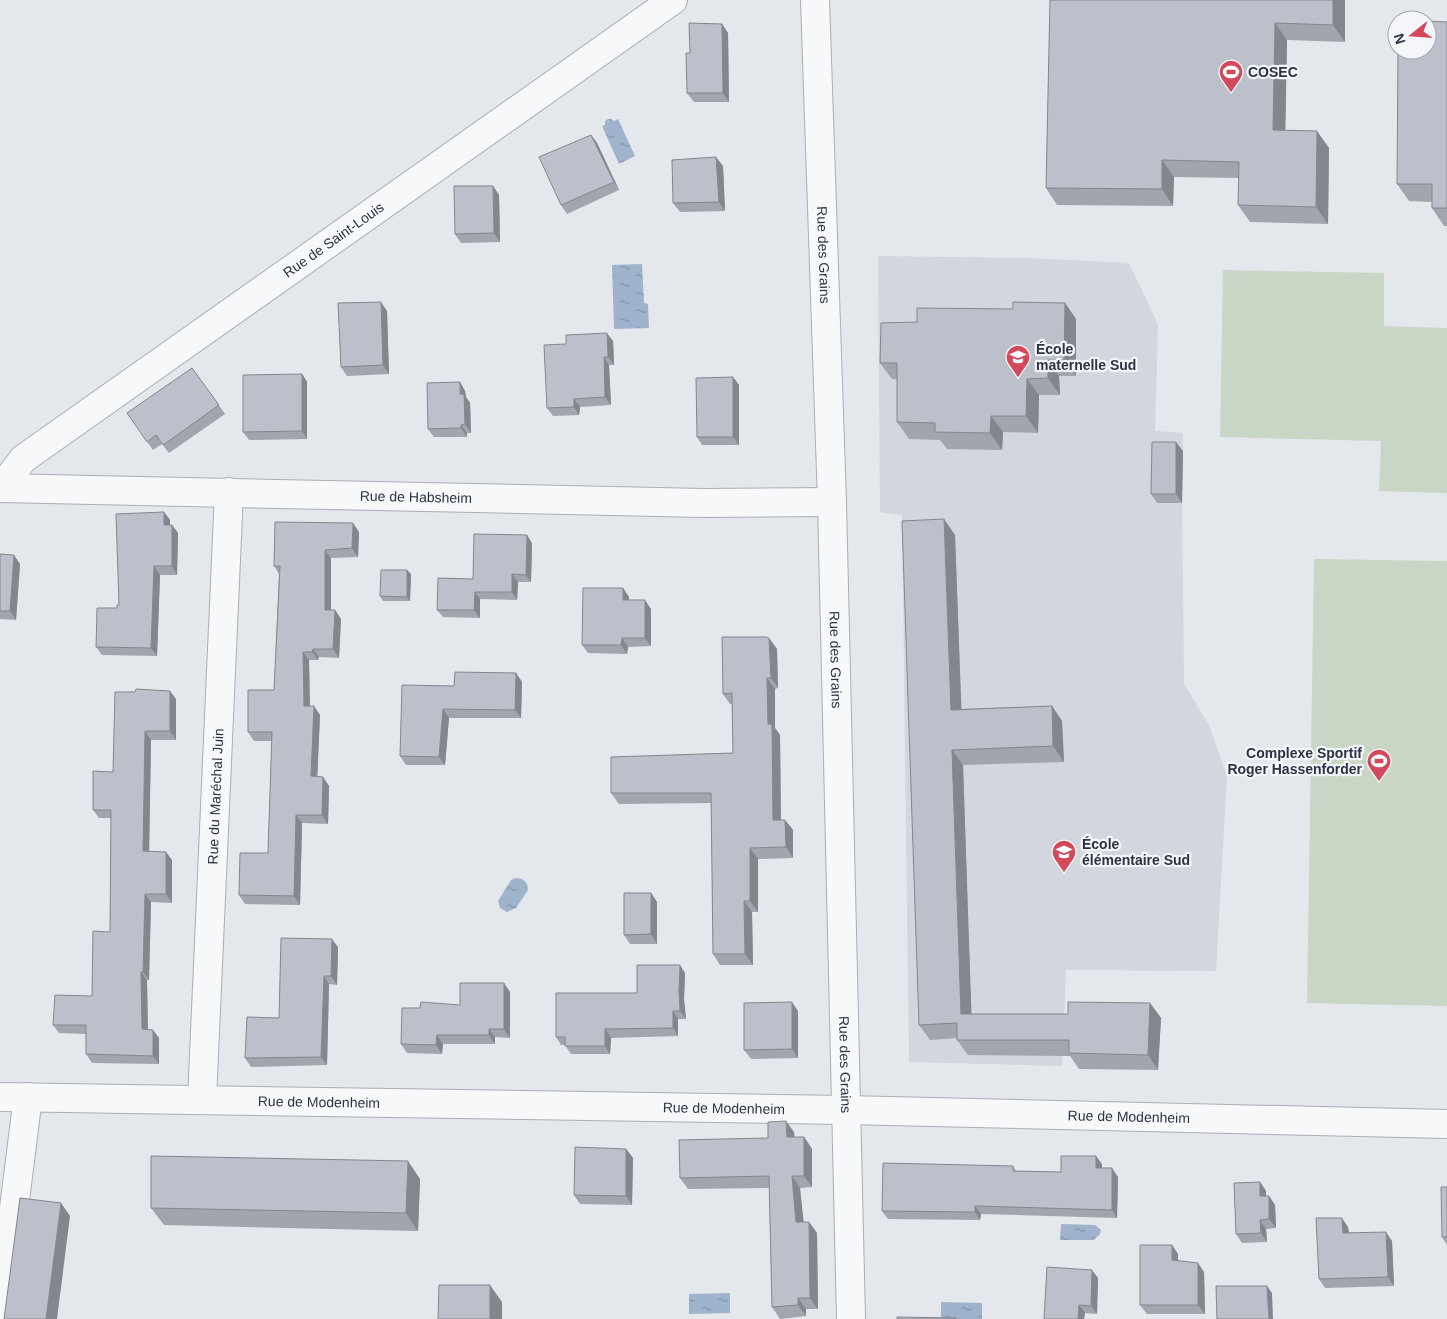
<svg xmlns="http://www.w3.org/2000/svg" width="1447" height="1319" font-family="Helvetica,sans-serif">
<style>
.built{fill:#d2d6de}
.garden{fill:#c9d6c5}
.water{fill:url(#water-ripples)}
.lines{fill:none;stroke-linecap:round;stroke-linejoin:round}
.minor-casing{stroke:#a9aeb7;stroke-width:30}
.minor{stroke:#f7f8fa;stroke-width:28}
.wall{fill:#a1a5ae}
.shaded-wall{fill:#83868d}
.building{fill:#bbc0ca;stroke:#83868d}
.labels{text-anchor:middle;stroke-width:4.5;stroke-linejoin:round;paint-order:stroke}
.poi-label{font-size:14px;font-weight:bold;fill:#2b3445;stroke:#f4f6f9;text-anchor:start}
.street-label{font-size:14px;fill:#2b3445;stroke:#f4f6f9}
</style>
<defs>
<pattern id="water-ripples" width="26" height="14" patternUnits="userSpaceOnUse" patternTransform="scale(1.25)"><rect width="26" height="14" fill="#9fb4cc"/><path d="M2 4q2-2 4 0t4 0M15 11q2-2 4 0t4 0" fill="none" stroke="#8293a7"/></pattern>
</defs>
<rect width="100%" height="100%" fill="#e4e7ec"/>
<!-- built -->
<polygon class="built" points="878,256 1027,258 1129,263 1158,324 1155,431 1183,433 1182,503 1184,684 1209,725 1227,776 1216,971 1066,970 1062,1066 909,1062 902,515 880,512"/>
<!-- garden -->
<g class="garden">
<polygon points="1223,270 1384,273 1384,326 1447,328 1447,493 1379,491 1381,441 1220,437"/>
<polygon points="1314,559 1447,561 1447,1006 1307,1003"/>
</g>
<!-- water -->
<g class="water">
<polygon points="608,119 611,119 614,121 618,119 635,156 619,164 602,126 605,125 605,121"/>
<polygon points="642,264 644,303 648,304 649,328 614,329 612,265"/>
<path d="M 516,878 C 523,878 528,882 528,890 L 516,908 L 507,912 L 500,908 L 498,901 L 511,880 Z"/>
<polygon points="1061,1224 1095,1225 1101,1230 1100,1234 1094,1240 1060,1240"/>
<polygon points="730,1293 730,1313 689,1314 689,1294"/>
<polygon points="941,1302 982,1303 982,1319 941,1319"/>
</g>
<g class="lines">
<defs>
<g id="minor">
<path id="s1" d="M 815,0 L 832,502 L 851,1319"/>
<path id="s2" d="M 2,487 L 23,459 L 673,0"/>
<path id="s3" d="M 0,488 L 704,503 L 832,502"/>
<path id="s4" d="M 0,1097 L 846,1110 L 1447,1124"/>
<path id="s5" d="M 202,1100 L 229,492"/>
<polyline points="0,1319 28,1097"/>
</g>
</defs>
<!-- minor casing -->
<use href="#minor" class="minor-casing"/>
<!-- minor -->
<use href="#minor" class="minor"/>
</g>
<!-- wall -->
<g class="wall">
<polygon points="1050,0 1345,0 1345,42 1287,40 1285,130 1329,148 1328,224 1250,222 1238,205 1239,178 1174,177 1173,206 1057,205 1046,188"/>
<polygon points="1447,22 1447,226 1444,226 1432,208 1432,202 1409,201 1397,184"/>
<polygon points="722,24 728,33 729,102 694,102 687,93 690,53"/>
<polygon points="591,135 597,143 619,190 567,214 561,205"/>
<polygon points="723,166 725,211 680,212 673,203"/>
<polygon points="493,186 499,195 500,242 461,243 455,234"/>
<polygon points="1065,303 1076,319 1076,376 1059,376 1060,395 1039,395 1038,433 1003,432 1002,450 947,449 940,440 909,439 897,422 897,379 892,379 880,363 917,322"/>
<polygon points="387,311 389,374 347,376 341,367"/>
<polygon points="613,341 614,365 609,365 611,405 580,407 579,415 553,416 547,408 566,344"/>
<polygon points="192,368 225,414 169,453 162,444 153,450 127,413"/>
<polygon points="302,374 307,382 307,439 249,440 243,432"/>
<polygon points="733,377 739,385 739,445 702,445 697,437"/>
<polygon points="460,382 465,391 466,397 470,403 471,433 467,433 467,437 434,437 428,429"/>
<polygon points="1183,451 1182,503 1157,503 1151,494"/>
<polygon points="164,512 170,520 170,525 172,525 178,533 177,575 160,575 157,656 102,655 96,647 119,605"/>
<polygon points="359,532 358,557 331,558 331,610 335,610 341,619 339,658 319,657 318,660 309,660 310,706 320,715 317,777 323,777 329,786 328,824 302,823 300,905 245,904 239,895 268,853 272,741 254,741 248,732 274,690 279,574 274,566"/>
<polygon points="955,535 961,709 1052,706 1062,721 1064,762 963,765 971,1014 1068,1014 1150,1003 1161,1018 1158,1070 1079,1069 1070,1056 968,1055 957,1040 957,1038 930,1040 919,1025"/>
<polygon points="532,543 531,582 518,582 517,600 480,599 480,618 443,617 437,610 473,579"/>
<polygon points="0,554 20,564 16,620 0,619"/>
<polygon points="411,574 410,601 383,601 380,596"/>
<polygon points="623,588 629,597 629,600 651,609 651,646 628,647 627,654 588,653 582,645"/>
<polygon points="769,638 777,649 778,688 775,689 775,728 780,735 781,820 785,820 793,830 793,858 758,859 758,912 752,912 753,965 720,965 713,954 711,803 619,804 611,793 733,753 732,704 730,704 723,694"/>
<polygon points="516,673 522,682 521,718 449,718 445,765 406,765 400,756 454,686"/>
<polygon points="135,692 176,699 176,740 151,740 149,851 172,860 172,903 151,902 149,980 147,980 148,1029 159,1038 159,1064 92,1063 86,1054 86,1034 59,1033 53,1025 92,996 110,932 111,818 99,818 93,810 113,772"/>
<polygon points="651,893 657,902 657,944 630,944 624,935"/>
<polygon points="338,947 337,985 329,984 327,1065 251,1067 245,1058"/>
<polygon points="685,973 684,999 686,1019 678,1019 678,1036 611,1038 610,1054 571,1054 565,1045 561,1045 556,1037 637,993"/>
<polygon points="510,992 510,1038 495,1037 495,1044 443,1044 442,1054 407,1053 401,1044 420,1008 460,1005"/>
<polygon points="798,1011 798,1058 751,1059 744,1050"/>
<polygon points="794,1132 794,1137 804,1137 812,1149 812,1187 800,1188 803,1222 809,1222 817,1233 818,1309 806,1309 806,1316 780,1319 772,1307 769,1188 688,1189 680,1178 768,1138"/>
<polygon points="626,1149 633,1158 632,1205 580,1204 574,1195"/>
<polygon points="1102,1164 1102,1168 1118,1177 1117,1218 981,1214 980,1220 888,1219 882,1211 1013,1166 1016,1171 1061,1172"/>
<polygon points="420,1179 418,1231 164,1225 151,1208"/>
<polygon points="1260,1182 1266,1191 1266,1196 1269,1196 1275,1205 1276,1228 1266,1229 1267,1242 1242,1243 1236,1234"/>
<polygon points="1447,1187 1447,1245 1442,1237"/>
<polygon points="1348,1227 1349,1233 1392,1241 1394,1286 1325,1288 1319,1279"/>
<polygon points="1172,1245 1178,1254 1178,1260 1204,1272 1205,1314 1147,1314 1140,1305"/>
<polygon points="1098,1278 1097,1314 1085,1313 1084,1319 1044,1319"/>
</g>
<!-- shaded-wall -->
<g class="shaded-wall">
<polygon points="1333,0 1345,0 1345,42 1333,25"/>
<polygon points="1275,23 1287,40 1285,147 1273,130"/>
<polygon points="722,24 728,33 729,102 723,93"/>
<polygon points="1317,131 1329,148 1328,224 1316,207"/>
<polygon points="591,135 597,143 619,190 614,182"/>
<polygon points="716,157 723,166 725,211 719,202"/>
<polygon points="1162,160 1174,177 1173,206 1162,189"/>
<polygon points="493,186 499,195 500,242 494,233"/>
<polygon points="381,302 387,311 389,374 383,365"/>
<polygon points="1065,303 1076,319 1076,376 1064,360"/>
<polygon points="607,333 613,341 614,365 608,357"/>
<polygon points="604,357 609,365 611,405 605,397"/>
<polygon points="1048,360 1059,376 1060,395 1048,378"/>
<polygon points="302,374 307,382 307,439 302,431"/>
<polygon points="733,377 739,385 739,445 733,437"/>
<polygon points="1027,379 1039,395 1038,433 1026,416"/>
<polygon points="460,382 465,391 466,397 470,403 471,433 465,424"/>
<polygon points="574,399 580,407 579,415 574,407"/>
<polygon points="991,416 1003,432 1002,450 990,433"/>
<polygon points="461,425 467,433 467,437 461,428"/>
<polygon points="1176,442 1183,451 1182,503 1176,494"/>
<polygon points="164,512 170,520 170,533 164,525"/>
<polygon points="944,519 955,535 962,725 951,710"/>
<polygon points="353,523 359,532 358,557 352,548"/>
<polygon points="172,525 178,533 177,575 172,566"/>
<polygon points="527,535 532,543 531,582 526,575"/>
<polygon points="325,550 331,558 331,618 325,610"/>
<polygon points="14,555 20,564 16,620 10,611"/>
<polygon points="154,566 160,575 157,656 151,648"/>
<polygon points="407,570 411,574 410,601 407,597"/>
<polygon points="512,574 518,582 517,600 512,592"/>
<polygon points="623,588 629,597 629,608 623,600"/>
<polygon points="475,592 480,599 480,618 474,610"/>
<polygon points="645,600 651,609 651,646 645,638"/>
<polygon points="335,610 341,619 339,658 333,649"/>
<polygon points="622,638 628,647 627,654 621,645"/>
<polygon points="769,638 777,649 778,688 771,678"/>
<polygon points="313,649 319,657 318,660 312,652"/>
<polygon points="303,652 309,660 310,715 304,706"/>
<polygon points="516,673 522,682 521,718 515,710"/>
<polygon points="767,678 775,689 775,728 780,735 781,831 773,820 768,724"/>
<polygon points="170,691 176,699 176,740 170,731"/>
<polygon points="314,706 320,715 317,785 311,776"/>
<polygon points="1052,706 1062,721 1064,762 1053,746"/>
<polygon points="443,709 449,718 445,765 439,757"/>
<polygon points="145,731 151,740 149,859 143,851"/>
<polygon points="952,750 963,765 972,1029 961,1014"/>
<polygon points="323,777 329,786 328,824 322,815"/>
<polygon points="296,815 302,823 300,905 294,896"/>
<polygon points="785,820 793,830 793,858 786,847"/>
<polygon points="750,848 758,859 758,912 750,901"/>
<polygon points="166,852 172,860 172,903 166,894"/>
<polygon points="651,893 657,902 657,944 651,934"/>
<polygon points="145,894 151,902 149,980 143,972"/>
<polygon points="744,901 752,912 753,965 745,954"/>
<polygon points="332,939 338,947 337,985 331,976"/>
<polygon points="680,965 685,973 684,999 686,1019 680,1011 679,991"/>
<polygon points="141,972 147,980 148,1038 142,1029"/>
<polygon points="324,976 329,984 327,1065 321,1057"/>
<polygon points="504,983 510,992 510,1038 504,1029"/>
<polygon points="792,1002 798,1011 798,1058 792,1049"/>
<polygon points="1150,1003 1161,1018 1158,1070 1148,1055"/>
<polygon points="673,1011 678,1019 678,1036 673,1028"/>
<polygon points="489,1029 495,1037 495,1044 489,1035"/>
<polygon points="605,1029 611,1038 610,1054 605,1046"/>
<polygon points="153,1030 159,1038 159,1064 153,1056"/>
<polygon points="437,1035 443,1044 442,1054 436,1045"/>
<polygon points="786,1121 794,1132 796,1149 787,1137"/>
<polygon points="804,1137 812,1149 812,1187 804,1176"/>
<polygon points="626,1149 633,1158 632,1205 626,1196"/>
<polygon points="1096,1156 1102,1164 1102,1176 1096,1168"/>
<polygon points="408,1161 420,1179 418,1231 406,1213"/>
<polygon points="1112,1168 1118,1177 1117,1218 1112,1210"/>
<polygon points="792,1176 800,1188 805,1234 796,1222"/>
<polygon points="1260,1182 1266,1191 1266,1205 1260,1196"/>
<polygon points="1269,1196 1275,1205 1276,1228 1269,1219"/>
<polygon points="61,1203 70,1216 57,1319 46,1319"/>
<polygon points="975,1206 981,1214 980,1220 975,1212"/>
<polygon points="1342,1218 1348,1227 1350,1242 1343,1233"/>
<polygon points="1260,1220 1266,1229 1267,1242 1261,1233"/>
<polygon points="809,1222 817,1233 818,1309 810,1298"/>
<polygon points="1386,1232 1392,1241 1394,1286 1388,1277"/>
<polygon points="1172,1245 1178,1254 1178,1269 1172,1260"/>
<polygon points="1198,1263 1204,1272 1205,1314 1198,1305"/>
<polygon points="1092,1270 1098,1278 1097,1314 1091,1306"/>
<polygon points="490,1285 502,1302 502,1319 490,1319"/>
<polygon points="1267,1286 1272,1293 1273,1319 1269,1319"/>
<polygon points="798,1298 806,1309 806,1316 798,1305"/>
<polygon points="1079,1305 1085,1313 1084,1319 1078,1319"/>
</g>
<!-- building -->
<g class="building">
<polygon points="1050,0 1333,0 1333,25 1275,23 1273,130 1317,131 1316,207 1238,205 1239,162 1162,160 1162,189 1046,188"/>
<polygon points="1427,21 1447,22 1447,208 1432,208 1432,184 1397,184 1398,50 1427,50"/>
<polygon points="689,23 722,24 723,93 687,93 686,53 690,53"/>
<polygon points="591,135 614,182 561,205 539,157"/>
<polygon points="716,157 719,202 673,203 672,160"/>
<polygon points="454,186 493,186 494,233 455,234"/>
<polygon points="381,302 383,365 341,367 338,303"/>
<polygon points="1013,302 1065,303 1064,360 1048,360 1048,378 1027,379 1026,416 991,416 990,433 935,432 935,423 897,422 897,363 880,363 881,323 917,322 917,308 1013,309"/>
<polygon points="607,333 608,357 604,357 605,397 574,399 574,407 547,408 544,345 566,344 566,335"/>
<polygon points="192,368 219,405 163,445 156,435 147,442 127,413"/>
<polygon points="302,374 302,431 243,432 243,375"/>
<polygon points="733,377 733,437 697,437 696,378"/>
<polygon points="460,382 460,394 464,394 465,424 461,425 461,428 428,429 427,383"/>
<polygon points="1152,442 1176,442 1176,494 1151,494"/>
<polygon points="164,512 164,525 172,525 172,566 154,566 151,648 96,647 97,608 117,608 117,605 119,605 116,514"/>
<polygon points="944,519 951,710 1052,706 1053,746 952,750 961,1014 1068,1014 1068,1002 1150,1003 1148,1055 1069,1053 1069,1040 957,1040 957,1023 919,1025 902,521"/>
<polygon points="275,522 353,523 352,548 325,550 325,610 335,610 333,649 313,649 312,652 303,652 304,706 314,706 311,776 323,777 322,815 296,815 294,896 239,895 240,853 268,853 272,732 248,732 248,690 274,690 280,566 274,566"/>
<polygon points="474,534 527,535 526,575 512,574 512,592 475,592 474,610 437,610 438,578 473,579"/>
<polygon points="0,554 14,555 10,611 0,611"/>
<polygon points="381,570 407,570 407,597 380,596"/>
<polygon points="583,588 623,588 623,600 645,600 645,638 622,638 621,645 582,645"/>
<polygon points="722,637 766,637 769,638 771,678 767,678 768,724 772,724 773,820 785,820 786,847 750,848 750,901 744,901 745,954 713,954 711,793 611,793 611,757 733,753 732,693 723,694"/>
<polygon points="455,672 516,673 515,710 443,709 439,757 400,756 402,685 454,686"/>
<polygon points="136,689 170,691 170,731 145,731 143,851 166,852 166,894 145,894 143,972 141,972 142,1029 153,1030 153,1056 86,1054 86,1025 53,1025 55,995 92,996 93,931 110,932 111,810 93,810 93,771 113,772 115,692 135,692"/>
<polygon points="624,893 651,893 651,934 624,935"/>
<polygon points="281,938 332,939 331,976 324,976 321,1057 245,1058 247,1017 279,1018"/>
<polygon points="637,965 680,965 679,991 680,1011 673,1011 673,1028 605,1029 605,1046 565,1046 565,1037 556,1037 556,993 637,993"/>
<polygon points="460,983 504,983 504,1029 489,1029 489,1035 437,1035 436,1045 401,1044 402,1008 420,1008 421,1002 460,1005"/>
<polygon points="792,1002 792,1049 744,1050 744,1003"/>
<polygon points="786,1121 787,1137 804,1137 804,1176 792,1176 796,1222 809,1222 810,1298 798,1298 798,1305 772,1307 769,1176 680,1178 679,1140 768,1138 768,1122"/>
<polygon points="575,1147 626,1149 626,1196 574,1195"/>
<polygon points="151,1156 408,1161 406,1213 151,1208"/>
<polygon points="1061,1156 1096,1156 1096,1168 1112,1168 1112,1210 975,1206 975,1212 882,1211 883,1163 1013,1166 1013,1171 1061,1172"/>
<polygon points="1260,1182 1260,1196 1269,1196 1269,1219 1260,1220 1261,1233 1236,1234 1234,1183"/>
<polygon points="1441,1187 1447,1187 1447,1237 1442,1237"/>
<polygon points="20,1198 61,1203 46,1319 4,1319"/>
<polygon points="1316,1218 1342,1218 1343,1233 1386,1232 1388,1277 1319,1279"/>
<polygon points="1140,1245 1172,1245 1172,1260 1198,1263 1198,1305 1140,1305"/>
<polygon points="1047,1267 1092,1270 1091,1306 1079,1305 1078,1319 1044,1319"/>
<polygon points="439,1285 490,1285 490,1319 438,1319"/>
<polygon points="1216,1286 1267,1286 1269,1319 1217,1319"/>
<polygon points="897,1317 956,1318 956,1319 897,1319"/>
</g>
<!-- icons -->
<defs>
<symbol id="stadium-pin" viewBox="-11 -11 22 30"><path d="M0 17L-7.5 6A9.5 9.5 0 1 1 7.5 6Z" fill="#d1495b" stroke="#f4f6f9"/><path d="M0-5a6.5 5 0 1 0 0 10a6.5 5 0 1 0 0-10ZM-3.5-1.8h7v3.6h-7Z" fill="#fff"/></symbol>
<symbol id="school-pin" viewBox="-11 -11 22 30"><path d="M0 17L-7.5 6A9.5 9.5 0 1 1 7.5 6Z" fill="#d1495b" stroke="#f4f6f9"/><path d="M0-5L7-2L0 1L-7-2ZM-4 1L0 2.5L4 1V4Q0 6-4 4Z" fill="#fff"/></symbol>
</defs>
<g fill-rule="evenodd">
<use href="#stadium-pin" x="1217" y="58" width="28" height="38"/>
<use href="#school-pin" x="1004" y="343" width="28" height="38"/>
<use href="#stadium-pin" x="1365" y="747" width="28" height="38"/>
<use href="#school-pin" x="1050" y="838" width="28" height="38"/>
</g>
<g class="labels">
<!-- poi labels -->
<g class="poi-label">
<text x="1248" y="77">COSEC</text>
<text x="1036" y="354">École<tspan x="1036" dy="16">maternelle Sud</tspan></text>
<text x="1362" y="758" text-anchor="end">Complexe Sportif<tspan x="1362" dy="16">Roger Hassenforder</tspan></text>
<text x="1082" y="849">École<tspan x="1082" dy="16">élémentaire Sud</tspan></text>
</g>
<!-- street labels -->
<g class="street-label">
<text dy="5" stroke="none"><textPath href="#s2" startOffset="415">Rue de Saint-Louis</textPath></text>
<text dy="5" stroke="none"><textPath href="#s1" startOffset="255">Rue des Grains</textPath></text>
<text dy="5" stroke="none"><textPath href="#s3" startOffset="416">Rue de Habsheim</textPath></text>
<text dy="5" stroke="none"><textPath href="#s1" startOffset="660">Rue des Grains</textPath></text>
<text dy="5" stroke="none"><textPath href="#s5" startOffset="304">Rue du Maréchal Juin</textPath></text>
<text dy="5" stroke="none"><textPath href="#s1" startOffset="1065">Rue des Grains</textPath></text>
<text dy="5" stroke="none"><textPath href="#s4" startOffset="319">Rue de Modenheim</textPath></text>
<text dy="5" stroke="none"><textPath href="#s4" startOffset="724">Rue de Modenheim</textPath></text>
<text dy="5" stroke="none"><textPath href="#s4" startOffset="1129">Rue de Modenheim</textPath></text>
</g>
</g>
<!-- north arrow -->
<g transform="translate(1412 35) rotate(253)"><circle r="24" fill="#f4f6f9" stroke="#a4a8b1"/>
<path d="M0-4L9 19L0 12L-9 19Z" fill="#d1495b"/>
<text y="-8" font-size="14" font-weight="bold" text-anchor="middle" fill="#2b3445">N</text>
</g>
</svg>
